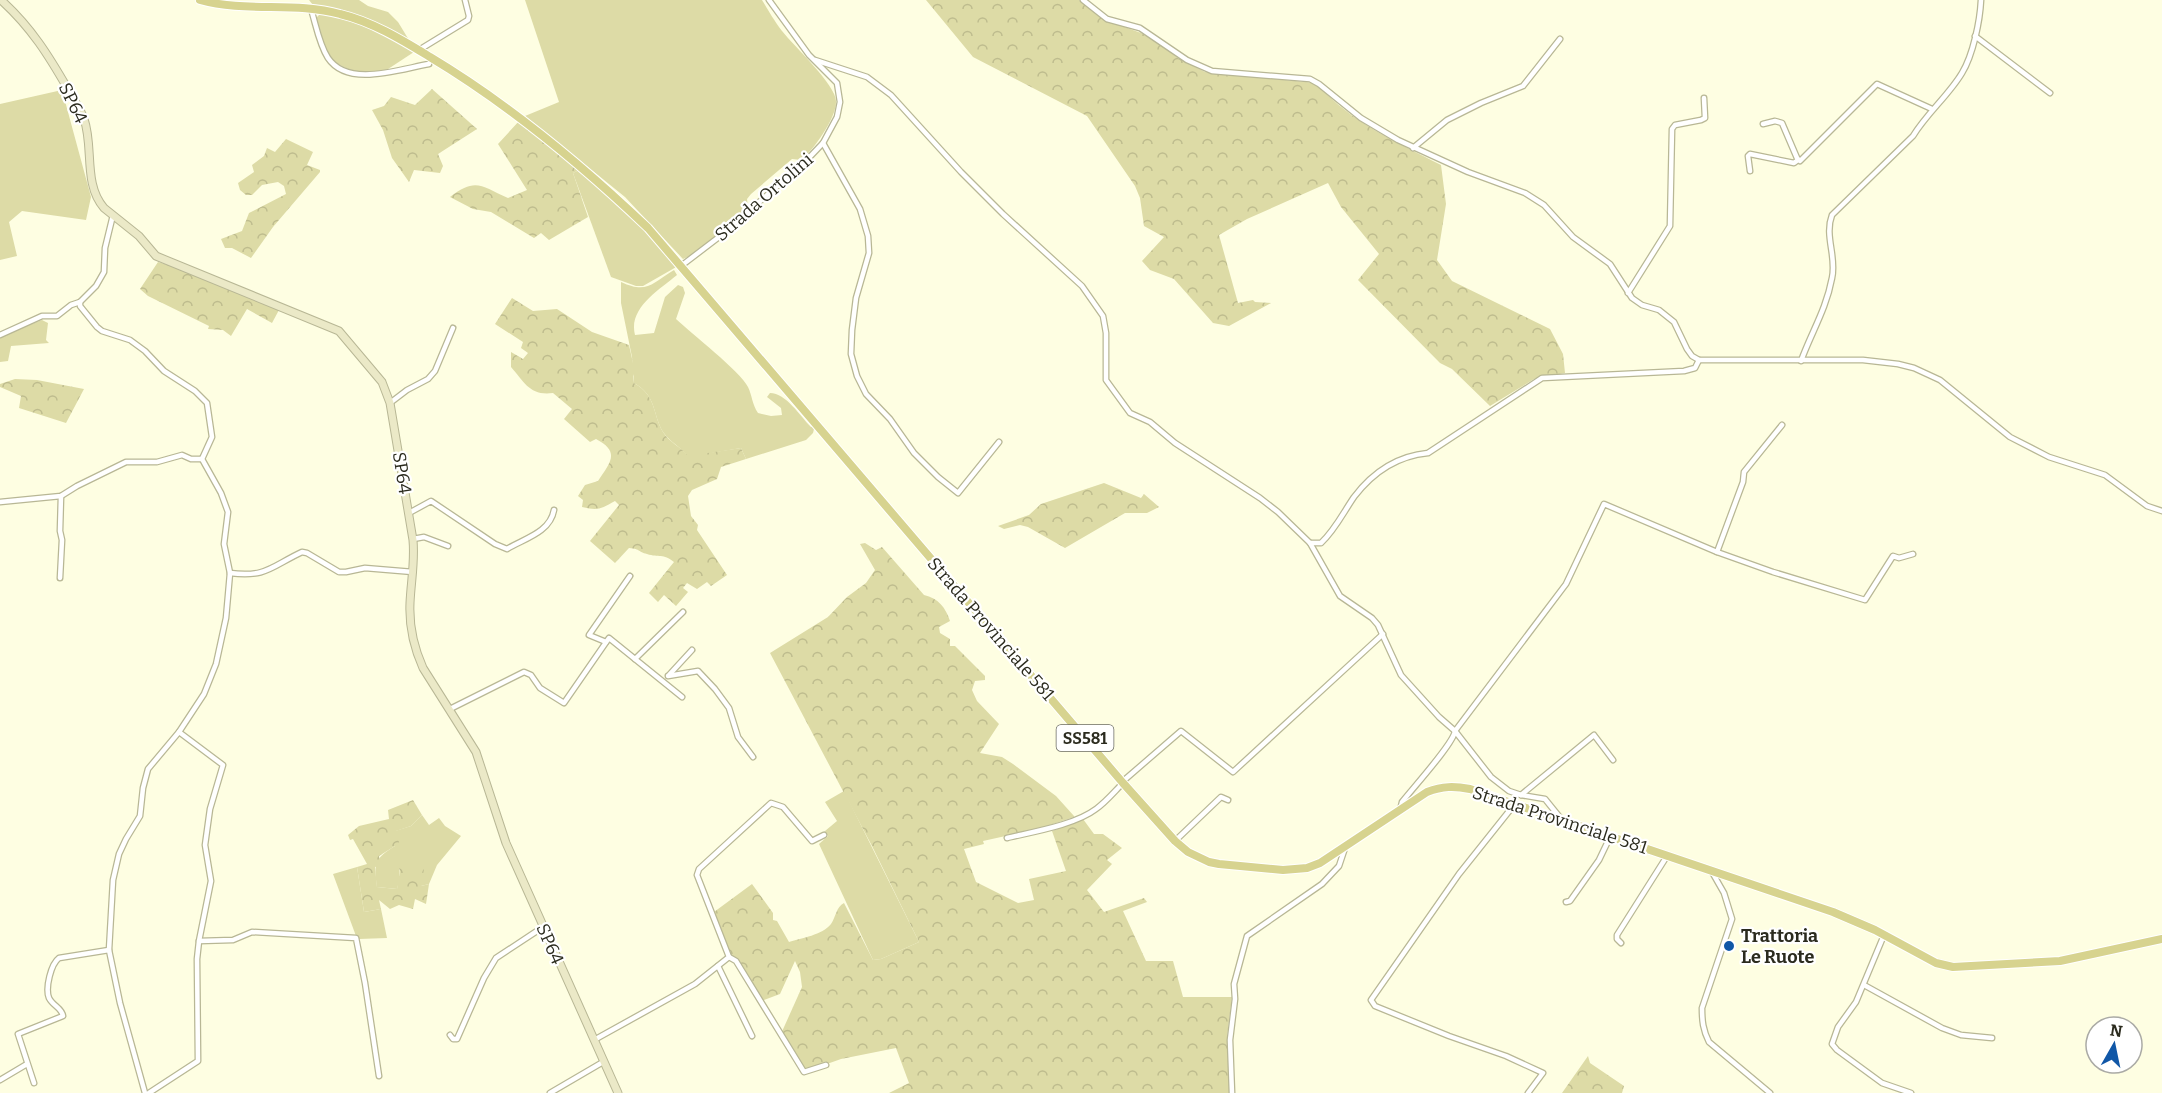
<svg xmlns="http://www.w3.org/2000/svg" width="2162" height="1093" font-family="Bitter,serif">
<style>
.green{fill:#dddba6}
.forest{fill:url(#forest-crowns)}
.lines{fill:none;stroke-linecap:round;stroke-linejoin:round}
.street-casing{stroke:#b8b795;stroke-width:7}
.secondary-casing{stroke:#b8b795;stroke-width:9}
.primary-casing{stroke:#fff;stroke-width:10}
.street{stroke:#fff;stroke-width:4.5}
.secondary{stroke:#ebe9c7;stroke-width:7}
.primary{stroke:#d7d38f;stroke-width:8}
.poi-dot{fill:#1057a7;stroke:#fff;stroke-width:2}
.labels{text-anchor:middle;stroke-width:4.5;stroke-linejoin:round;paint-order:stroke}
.shield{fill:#fff;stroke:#6b6b62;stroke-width:1.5}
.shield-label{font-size:16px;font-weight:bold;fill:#2b2b1e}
.street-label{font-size:18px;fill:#2b2b1e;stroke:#fff}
.poi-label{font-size:18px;font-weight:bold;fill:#2b2b1e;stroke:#fff;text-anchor:start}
</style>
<defs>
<pattern id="forest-crowns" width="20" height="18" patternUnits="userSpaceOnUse" patternTransform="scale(1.5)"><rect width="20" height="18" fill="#dddba6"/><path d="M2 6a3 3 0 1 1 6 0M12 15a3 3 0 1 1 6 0" fill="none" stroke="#bebc8e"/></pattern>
</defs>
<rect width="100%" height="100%" fill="#fefee2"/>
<!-- green -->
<g class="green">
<polygon points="309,0 359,0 368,6 388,12 398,22 409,40 368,19 313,5"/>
<path d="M 525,0 L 762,0 C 768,10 775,22 782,31 C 794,46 836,85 836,101 C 837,117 813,151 801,160 L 792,159 L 751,194 L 747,199 L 748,207 C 730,223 705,251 683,259 L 625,197 L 525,116 L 559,102 Z"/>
<path d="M 320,14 C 360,22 379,30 414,52 L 385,71 L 354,72 L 334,62 L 327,52 L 316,18 Z"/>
<polygon points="62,90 91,197 86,220 22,211 9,222 17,256 0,260 0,104"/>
<polygon points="581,169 627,208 678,266 643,286 636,286 611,277 577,184 573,173"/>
<path d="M 674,270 L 677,275 C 659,290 628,308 635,335 L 654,333 L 665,297 L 678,285 L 683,287 L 685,293 L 676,319 C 692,334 740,371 748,387 C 752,395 752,404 758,413 L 771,416 L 782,415 L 781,408 L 767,397 L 770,393 C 786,393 800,416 811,427 L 815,425 L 813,433 L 806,440 L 746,459 L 741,448 L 688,457 C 681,447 670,442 663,432 C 652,413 657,396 634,383 L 632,357 L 621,303 L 621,282 C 647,294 651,284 674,270 Z"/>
<polygon points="42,320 48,323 46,340 49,343 11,346 8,361 0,362 0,336"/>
<polygon points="844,791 919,942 881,959 873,960 819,844 828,836 825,831 837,821 825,802"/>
<path d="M 422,815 L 429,825 L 439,818 L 445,826 L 461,836 L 437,865 L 429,884 L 421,886 L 421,880 L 399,869 L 400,877 L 397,889 L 377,887 C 374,863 374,859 395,846 L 395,831 L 411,826 Z"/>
<polygon points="357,867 364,912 381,909 387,938 359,939 356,936 333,874"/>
</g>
<!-- forest -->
<g class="forest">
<path d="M 926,0 L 1079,0 L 1106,20 L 1149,36 L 1178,58 L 1205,72 L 1316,83 C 1353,124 1393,140 1441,165 L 1446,204 L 1437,260 L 1452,281 L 1550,329 L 1563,354 L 1565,373 L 1534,379 L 1490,406 L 1452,369 L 1440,363 L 1358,280 L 1379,254 L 1341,207 L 1328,183 L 1247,219 L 1219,235 L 1238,303 L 1253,300 L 1255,302 L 1271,303 L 1229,326 L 1213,323 L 1174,279 L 1150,270 L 1142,261 L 1164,237 L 1144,226 L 1140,198 L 1135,186 L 1087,116 L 973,57 Z"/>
<polygon points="432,89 477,129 438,154 443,166 440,173 414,170 409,182 392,158 383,130 372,110 384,106 391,97 415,105"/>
<path d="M 520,120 L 581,169 L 573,173 L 588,217 L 549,240 L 541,233 L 534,238 L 491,212 L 473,209 L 450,197 C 476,177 481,186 508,198 L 527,190 L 498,144 Z"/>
<polygon points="286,139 313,152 307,165 320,170 320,172 273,227 251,258 232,248 225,248 221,239 242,231 249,213 286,194 284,186 278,182 262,185 252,195 246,195 240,190 238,183 254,172 252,165 264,156 267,148 275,152"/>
<polygon points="158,262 205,276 279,310 272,323 247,309 231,336 223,330 208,329 209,326 148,296 140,289"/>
<path d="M 512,298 L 533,311 L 557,309 L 592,332 L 629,345 L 635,372 L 633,376 L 634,383 C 657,396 652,413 663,432 C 669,442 681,447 688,456 L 741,448 L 746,459 L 721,467 L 717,479 L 692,490 L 688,496 L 691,516 L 698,525 L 697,530 L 727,575 L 711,586 L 707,582 L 697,589 L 687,583 L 683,588 L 688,592 L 676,606 L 664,595 L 658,602 L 649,593 L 674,562 C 663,553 659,558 647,554 C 638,552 641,549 629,548 L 615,563 L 590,541 L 619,505 L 615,501 C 601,509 598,511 582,507 L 583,500 L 578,496 L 585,485 L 598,481 C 610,463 621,452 596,439 L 590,442 L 564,419 L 572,409 L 553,393 C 530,396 525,383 511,367 L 511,352 L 523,359 L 528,353 L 521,348 L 523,342 L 495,324 Z"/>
<polygon points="15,379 37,380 84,389 66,423 19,408 21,396 0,387 0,384"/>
<polygon points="1104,483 1141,498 1144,494 1159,507 1147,513 1125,513 1065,548 1028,527 1020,525 1004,529 998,526 1029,515 1041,504"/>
<path d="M 865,543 L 876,550 L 882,547 L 924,595 C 938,598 946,608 950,621 L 939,627 L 940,633 L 950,639 L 950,646 L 955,646 L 985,676 L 985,680 L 975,681 L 972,690 L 977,701 L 999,724 L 980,753 L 1002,757 L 1013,764 L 1056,796 L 1074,816 L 1074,817 L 1041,828 L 983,841 L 984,844 L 964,849 L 976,882 L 1018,903 L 1034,900 L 1029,879 L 1066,871 L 1052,831 L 1083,819 L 1094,834 L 1103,834 L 1122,848 L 1107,860 L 1112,864 L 1087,890 L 1104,912 L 1144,898 L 1147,902 L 1123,911 L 1146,961 L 1173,961 L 1183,997 L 1232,997 L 1227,1037 L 1230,1093 L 889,1093 L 909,1083 L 896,1048 L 841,1059 L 810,1070 L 803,1069 L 780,1036 L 802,987 L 800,972 L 795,961 L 780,994 L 761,1001 L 730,956 L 714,912 L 752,884 L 773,913 L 773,920 L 777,921 L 789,942 C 802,938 822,935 831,924 C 836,917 836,907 844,903 L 873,960 L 881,959 L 919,942 L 872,846 L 770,653 L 828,617 L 847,597 L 866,583 L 875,570 L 860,544 Z"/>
<polygon points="413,800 422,815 411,826 396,831 400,846 395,846 379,856 380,866 375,867 377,887 397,889 399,876 400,876 399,864 411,865 424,869 421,886 429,884 426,904 415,899 413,909 399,905 390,909 379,900 381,909 364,912 357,867 367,864 353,839 350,840 348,835 359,826 389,819 388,810"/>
<polygon points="1588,1056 1590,1063 1624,1086 1622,1093 1562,1093"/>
</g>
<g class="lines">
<defs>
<g id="street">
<polyline points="1083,0 1107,19 1140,28 1187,60 1212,71 1310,79 1319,84 1361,118 1398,140 1468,172 1525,193 1544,205 1573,237 1610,264 1632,298 1642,305 1659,310 1674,322 1687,349 1692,356 1699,360 1863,360 1898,364 1914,368 1940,380 2010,437 2049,457 2105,475 2147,506 2162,511"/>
<path d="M 311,9 C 316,25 319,44 328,58 C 348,88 400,69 429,64"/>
<polyline points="1975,36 2050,93"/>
<polyline points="419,50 468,20 469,16 465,0"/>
<path d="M 815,60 L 867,77 L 891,95 L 961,172 L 1003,214 L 1082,286 L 1103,316 L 1106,333 L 1106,380 L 1130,413 L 1150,422 L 1175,443 L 1260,498 L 1278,512 L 1310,543 L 1321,543 C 1335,530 1343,513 1354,497 C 1373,472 1397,456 1428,453 L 1542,378 L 1684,371 L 1695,368 L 1699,360"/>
<polyline points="1763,124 1775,121 1782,123 1797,158 1800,161 1877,84 1932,109"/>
<polyline points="823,143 860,209 868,236 869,253 856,298 852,330 851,354 857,376 866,394 890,419 914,453 938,477 958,493 999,442"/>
<polyline points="1413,148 1447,120 1481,103 1523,86 1560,39"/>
<polyline points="1750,171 1748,156 1750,154 1794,163 1798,160"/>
<polyline points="113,215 105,248 104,272 96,286 80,302 80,306 97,327 102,331 130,340 145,351 164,371 195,391 207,403 212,437 202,459 221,493 228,512 224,544 230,573 226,618 216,664 204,694 179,732 148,769 143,788 140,816 126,839 119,854 113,880 109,950 120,1003 145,1093"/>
<polyline points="681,266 719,237 804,163 823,143 837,117 840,102 837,83 809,55 769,0"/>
<polyline points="1628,293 1670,226 1672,129 1675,125 1701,120 1705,118 1704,98"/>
<polyline points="0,335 42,316 57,316 71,305 80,302"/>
<path d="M 1801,361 C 1812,331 1826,310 1832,278 C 1837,257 1824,236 1832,215 L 1913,136 C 1927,113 1949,95 1962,73 C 1973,55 1980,21 1981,0"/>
<polyline points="390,403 407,390 428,379 435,371 453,328"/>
<polyline points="0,502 61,496 77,486 126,462 157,462 182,455 191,459 202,459"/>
<path d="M 409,513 L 431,501 L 495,544 L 507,549 C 523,539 550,533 554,510"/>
<polyline points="413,539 424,537 448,546"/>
<polyline points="1310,543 1340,596 1372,618 1378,625 1401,675 1439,717 1455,731 1491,777 1509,791 1521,795 1545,799 1562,820"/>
<polyline points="1717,552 1743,482 1744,472 1782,425"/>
<path d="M 230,573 C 266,578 272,566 302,552 L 307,553 L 339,572 L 346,572 L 365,568 L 413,572"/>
<polyline points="60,578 62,540 60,531 61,496"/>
<polyline points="606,642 589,635 630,576"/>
<polyline points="635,659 683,612"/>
<polyline points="669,675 692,650"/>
<polyline points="668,676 698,671 715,689 729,708 738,737 753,757"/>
<polyline points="450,709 524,672 531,675 540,688 564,703 609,638 682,697"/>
<polyline points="1122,782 1181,731 1233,772 1383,634"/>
<polyline points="1521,795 1594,735 1613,760"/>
<polyline points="1514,805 1459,874 1371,1000 1375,1006 1449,1036 1506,1056 1543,1073 1528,1093"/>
<path d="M 1400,810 L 1402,802 C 1412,789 1454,743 1455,731 L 1566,584 L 1604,504 L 1717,552 L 1773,572 L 1865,600 L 1893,556 L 1899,558 L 1913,554"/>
<path d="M 1007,838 C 1032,832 1075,825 1096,809 C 1106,802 1114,792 1123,783"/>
<polyline points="1175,841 1221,797 1228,800"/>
<path d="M 1712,872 L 1724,893 L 1732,919 L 1702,1008 C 1702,1021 1703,1030 1709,1042 L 1770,1093"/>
<polyline points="1566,902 1570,901 1599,860 1610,837"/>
<polyline points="1884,935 1856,1002 1838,1027 1832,1044 1837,1050 1882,1083 1911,1093"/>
<polyline points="199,941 233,940 252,932 356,938 365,983 379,1076"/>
<polyline points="1621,943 1617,939 1617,935 1667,856"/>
<polyline points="729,957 736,961 804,1072 826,1065"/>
<polyline points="718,966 752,1036"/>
<polyline points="1864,985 1942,1028 1961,1035 1992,1038"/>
<polyline points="450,1035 453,1039 457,1039 484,978 496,958 543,927"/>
<polyline points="594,1040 695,984 729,957 697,875 699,869 771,803 783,807 812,841 824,835"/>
<polyline points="0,1080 27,1064"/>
<path d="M 34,1083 L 18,1034 L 63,1016 C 62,1008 53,1006 49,998 C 45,988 51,964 59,958 L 109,950"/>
<polyline points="149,1093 198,1061 197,959 199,941 211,881 205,845 210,809 223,765 179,732"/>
<polyline points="550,1093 603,1062"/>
<polyline points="1232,1093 1230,1040 1235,999 1234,984 1247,936 1322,884 1339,866 1345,848"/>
</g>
<path id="secondary" d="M 1,0 C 31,27 49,56 69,91 C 74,100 81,110 84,119 C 94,147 83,184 104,208 L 139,236 L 156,256 L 339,331 L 382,382 L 390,403 L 413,540 C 415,562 411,581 410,603 C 409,624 414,648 423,668 L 476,752 L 506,843 L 618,1093"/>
<path id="primary" d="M 200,0 C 246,13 295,1 340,14 C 373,22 402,40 430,57 C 510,105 581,164 648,228 L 1123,783 L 1175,841 L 1188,852 L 1209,862 L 1219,864 L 1283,870 L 1307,868 L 1320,863 L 1427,792 C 1443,786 1454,786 1470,789 L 1833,912 L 1875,930 L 1936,963 L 1953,967 L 2060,961 L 2162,939"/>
</defs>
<!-- street casing -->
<use href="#street" class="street-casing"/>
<!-- secondary casing -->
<use href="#secondary" class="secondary-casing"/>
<!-- primary casing -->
<use href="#primary" class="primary-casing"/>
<!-- street -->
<use href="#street" class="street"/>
<!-- secondary -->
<use href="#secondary" class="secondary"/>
<!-- primary -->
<use href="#primary" class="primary"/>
</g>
<!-- markers -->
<circle class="poi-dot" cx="1729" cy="946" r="6"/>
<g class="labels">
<!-- shield labels -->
<rect class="shield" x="1056.5" y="725" width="57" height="26" rx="4.5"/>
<g class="shield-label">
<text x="1085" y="744">SS581</text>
</g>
<!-- street labels -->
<g class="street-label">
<text transform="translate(73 103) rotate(64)" y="6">SP64</text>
<text transform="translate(764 197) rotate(-41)" y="6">Strada Ortolini</text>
<text transform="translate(402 473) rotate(81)" y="6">SP64</text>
<text transform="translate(991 629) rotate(49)" y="6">Strada Provinciale 581</text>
<text transform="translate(1560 820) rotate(18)" y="6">Strada Provinciale 581</text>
<text transform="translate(550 944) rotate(66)" y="6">SP64</text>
</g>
<!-- poi labels -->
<g class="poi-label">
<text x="1741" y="942">Trattoria<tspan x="1741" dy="21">Le Ruote</tspan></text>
</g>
</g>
<!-- north arrow -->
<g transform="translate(2114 1045) rotate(9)"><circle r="28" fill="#ffffff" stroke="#aaaaa5" stroke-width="1.5"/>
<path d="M0-4.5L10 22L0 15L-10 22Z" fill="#1057a7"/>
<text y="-9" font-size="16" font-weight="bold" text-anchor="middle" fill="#2b2b1e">N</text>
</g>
</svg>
